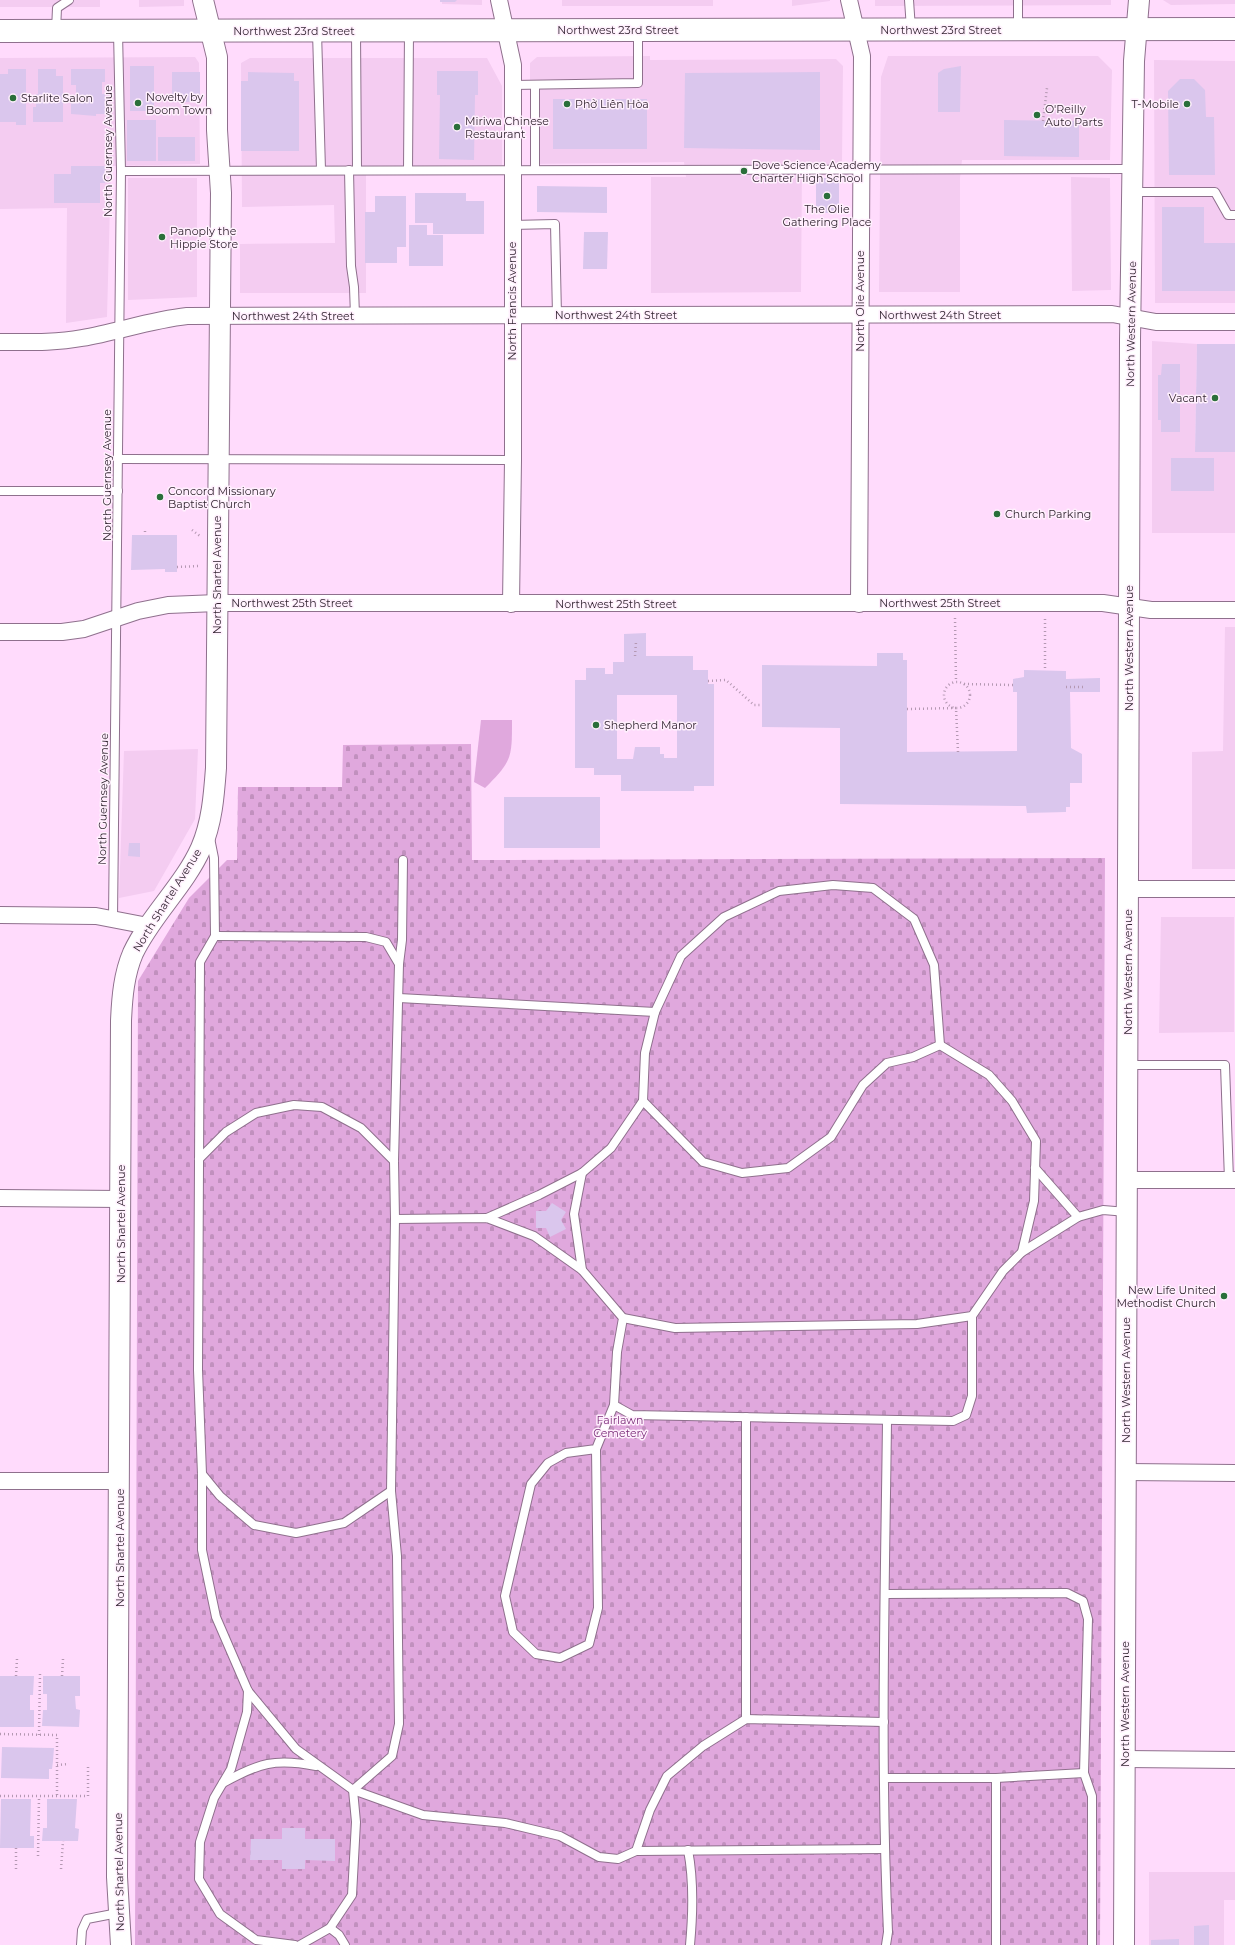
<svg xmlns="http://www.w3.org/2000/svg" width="1235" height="1945" font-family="Montserrat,sans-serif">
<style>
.built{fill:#f4ccf1}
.cemetery{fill:url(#cemetery-stones)}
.park{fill:#e0a8dd}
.building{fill:#dac6ed;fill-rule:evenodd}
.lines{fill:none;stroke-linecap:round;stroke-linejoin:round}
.service-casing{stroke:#8f708d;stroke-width:10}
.minor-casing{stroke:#8f708d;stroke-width:18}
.tertiary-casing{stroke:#8f708d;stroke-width:22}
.secondary-casing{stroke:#8f708d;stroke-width:24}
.path{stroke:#b498b2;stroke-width:2.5;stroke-dasharray:1 3;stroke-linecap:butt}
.service{stroke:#fff;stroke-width:8}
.minor{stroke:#fff;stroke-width:16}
.tertiary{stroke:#fff;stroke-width:20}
.secondary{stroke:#fff;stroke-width:22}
.poi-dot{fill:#2a6f3a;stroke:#fff0fd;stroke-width:1.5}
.labels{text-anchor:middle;stroke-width:3;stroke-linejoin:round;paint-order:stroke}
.street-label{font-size:11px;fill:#332532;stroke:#fff0fd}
.poi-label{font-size:11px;fill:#332532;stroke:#fff0fd;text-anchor:start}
.park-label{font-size:11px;fill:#7d2e7b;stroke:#fff0fd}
</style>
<defs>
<pattern id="cemetery-stones" width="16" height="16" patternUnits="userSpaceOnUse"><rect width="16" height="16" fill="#e0a8dd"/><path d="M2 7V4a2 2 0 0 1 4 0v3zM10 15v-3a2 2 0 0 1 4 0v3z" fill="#c190be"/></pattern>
</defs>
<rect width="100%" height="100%" fill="#ffdbfc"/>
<!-- built -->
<g class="built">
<rect x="0" y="0" width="100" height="7"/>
<polygon points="139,0 184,0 184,6 139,7"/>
<polygon points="442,0 482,0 482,5 442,4"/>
<rect x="562" y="0" width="151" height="6"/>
<polygon points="792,0 830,0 830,1 792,6"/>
<polygon points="875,0 1111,0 1111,5 875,6"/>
<polygon points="1163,0 1235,0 1235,4 1171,5"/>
<polygon points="650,56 650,60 836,59 843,66 842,161 835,164 802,164 801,292 651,293 651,177 686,177 684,162 530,164 530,63 537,57"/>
<polygon points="888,56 1098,56 1112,70 1110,160 962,160 960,178 960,292 879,292 881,77"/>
<polygon points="195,57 199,63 200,164 111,166 107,317 66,323 67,208 0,209 0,58"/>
<polygon points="250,58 487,58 502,86 502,165 366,166 366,293 240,293 240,244 335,243 334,205 242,207 241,63"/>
<polygon points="1154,60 1235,61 1235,303 1155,303"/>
<polygon points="1071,177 1110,178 1111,290 1072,291"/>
<polygon points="128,178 197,178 197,297 128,300"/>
<polygon points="1152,341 1197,344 1195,452 1235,452 1235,533 1152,533"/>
<polygon points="1225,627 1235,627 1235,869 1192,869 1192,752 1223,751"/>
<polygon points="198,749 195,819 154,891 119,898 124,751"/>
<polygon points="1161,917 1234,917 1234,1032 1159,1033"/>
<polygon points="1149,1872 1235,1872 1235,1900 1224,1900 1224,1945 1149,1945"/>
</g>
<!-- cemetery -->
<polygon class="cemetery" points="471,744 472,860 1105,858 1100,1945 135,1945 138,981 189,898 227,860 237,860 238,787 342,787 343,745"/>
<!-- park -->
<path class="park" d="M 481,720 L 512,720 C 512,758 512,761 485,788 L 474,782 Z"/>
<!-- building -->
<g class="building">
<polygon points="440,0 457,0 455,2 440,2"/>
<rect x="130" y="66" width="24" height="45"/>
<polygon points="961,66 960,112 938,112 938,73 944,69"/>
<polygon points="8,69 26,69 26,125 16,125 16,122 0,122 0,74 8,74"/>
<polygon points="38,69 56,69 56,76 63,76 63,122 33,122 33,107 36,107 36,94 38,94"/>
<polygon points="71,69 105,69 105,82 102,82 102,94 105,94 105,114 96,114 96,116 71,114 71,101 76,101 76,85 71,85"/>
<polygon points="437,71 478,71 478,95 475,95 474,160 439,159 440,95 437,95"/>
<rect x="172" y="72" width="28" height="30"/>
<polygon points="248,72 294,73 294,81 299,81 299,151 241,151 241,81 248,81"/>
<polygon points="820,72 820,150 684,148 685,73"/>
<polygon points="1180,79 1194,79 1205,90 1206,117 1214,117 1215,175 1169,175 1168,91"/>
<rect x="553" y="99" width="94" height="50"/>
<rect x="127" y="120" width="29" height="41"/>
<polygon points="1004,120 1079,121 1079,157 1004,156"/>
<rect x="158" y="137" width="37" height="24"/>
<polygon points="71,166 105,166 105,183 100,183 100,203 54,203 54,174 71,174"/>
<rect x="816" y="178" width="23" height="35"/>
<polygon points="537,186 607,187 607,213 537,212"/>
<polygon points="415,193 466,193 466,201 484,201 484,234 433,234 433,223 415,223"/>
<polygon points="375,196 406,196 406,247 397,247 397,263 365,263 365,212 375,212"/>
<polygon points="1162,207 1204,207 1204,243 1235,243 1235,291 1162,291"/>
<polygon points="409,225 427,225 427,235 443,235 443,266 409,266"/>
<polygon points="584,232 608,232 607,269 583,269"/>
<polygon points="1197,344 1235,344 1235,452 1195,452"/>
<polygon points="1162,364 1180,364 1180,432 1161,432 1161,420 1158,420 1158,375 1161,375"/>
<rect x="1171" y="458" width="43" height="33"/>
<polygon points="132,535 177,535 177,572 165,572 165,569 131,570"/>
<path d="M 646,633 L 646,656 L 693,656 L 693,670 L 708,670 L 708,684 L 714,684 L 714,786 L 694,786 L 694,791 L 621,791 L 621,775 L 594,775 L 594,768 L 575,768 L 575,680 L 586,680 L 586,668 L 605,668 L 605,674 L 613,674 L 613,662 L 624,662 L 624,634 ZM 617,695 L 677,695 L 677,758 L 664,758 L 664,754 L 660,754 L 660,747 L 635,747 L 633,759 L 617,759 Z"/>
<polygon points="877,653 903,653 903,660 907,660 907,752 1017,751 1017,692 1013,692 1013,679 1024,677 1024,670 1066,671 1066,679 1100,678 1100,692 1070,692 1071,748 1082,754 1082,783 1070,783 1070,807 1066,807 1066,812 1027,813 1026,806 840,804 840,728 762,727 762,665 877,666"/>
<rect x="504" y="797" width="96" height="51"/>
<polygon points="129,843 140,843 140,857 128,856"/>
<polygon points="552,1203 566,1212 561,1220 566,1229 550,1237 546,1228 536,1228 536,1211 546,1211"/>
<polygon points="0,1676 34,1676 33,1695 30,1695 30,1710 34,1710 34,1727 0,1727"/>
<polygon points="43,1676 80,1676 80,1696 75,1696 76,1709 80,1710 79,1727 42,1726 43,1710 47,1710 47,1694 43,1694"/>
<polygon points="2,1747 54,1748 53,1761 52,1769 49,1769 49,1779 1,1778"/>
<polygon points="1,1799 31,1799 30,1836 34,1836 34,1848 0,1848"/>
<polygon points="47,1799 77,1799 75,1828 79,1829 78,1841 42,1841 43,1828 47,1828"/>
<polygon points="282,1828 305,1828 305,1839 335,1839 335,1861 305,1860 305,1869 282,1869 282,1860 250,1860 251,1839 282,1839"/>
<polygon points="1209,1925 1209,1945 1194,1945 1194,1926"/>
<polygon points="1179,1939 1179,1945 1151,1945 1151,1940"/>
</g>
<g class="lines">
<defs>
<g id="service">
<polyline points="909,0 911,29"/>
<polyline points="1018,29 1018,0"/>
<polyline points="56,31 57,8 69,0"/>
<polyline points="317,32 321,170"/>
<polyline points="356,32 357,170"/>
<polyline points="513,85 638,83 638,31"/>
<polyline points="535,85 535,170"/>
<polyline points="349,170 351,266 354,287 355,316"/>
<polyline points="408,170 409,31"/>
<polyline points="121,171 1132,169"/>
<polyline points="1133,192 1215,192 1228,215 1235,215"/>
<polyline points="512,225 555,224 557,315"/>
<polyline points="118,459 513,460"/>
<polyline points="0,491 118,491"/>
<polyline points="210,838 214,858 215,936 200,962 198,1370 202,1474 202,1550 216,1617 248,1691 296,1749 353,1790 423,1815 505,1823 560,1836 599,1857 618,1859 636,1851 884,1849"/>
<polyline points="113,919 121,171 118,32"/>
<polyline points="399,964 402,940 403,860"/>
<polyline points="399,998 655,1012"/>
<polyline points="1127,1065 1225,1065 1229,1180"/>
<polyline points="643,1101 703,1162 742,1173 788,1168 831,1137 863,1085 887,1063 913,1057 940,1045"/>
<polyline points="199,1159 226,1132 256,1113 294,1105 322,1107 361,1128 394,1161"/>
<polyline points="1035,1168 1078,1217 1103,1210 1127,1212"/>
<polyline points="487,1218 539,1195 582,1173 611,1148 643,1101 645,1053 655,1012 681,956 724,917 779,891 833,885 873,888 914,919 934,965 940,1045"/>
<polyline points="395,1219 487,1218 534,1236 582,1270 623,1318 617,1352 614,1405 632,1415 953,1421 966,1415 972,1396 972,1316"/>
<polyline points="1022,1252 1078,1217"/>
<polyline points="582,1270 574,1214 582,1173"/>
<polyline points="623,1318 675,1328 917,1324 972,1316 1003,1271 1022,1252 1034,1201 1036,1141 1012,1101 989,1075 940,1045"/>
<polyline points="746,1417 746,1719"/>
<polyline points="596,1449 566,1453 548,1463 531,1484 505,1596 513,1632 536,1654 560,1658 589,1644 598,1608 596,1449 614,1405"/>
<polyline points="202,1474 220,1496 254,1525 296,1533 344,1523 391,1491 395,1219 394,1161 399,964 386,942 366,937 215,936"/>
<polyline points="885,1594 1067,1593 1083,1601 1088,1619 1084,1773 1092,1796 1092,1945"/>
<polyline points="248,1691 247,1712 231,1769 214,1798 200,1842 199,1879 220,1914 256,1940 295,1945"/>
<polyline points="884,1778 996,1778 1084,1773"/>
<polyline points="996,1778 996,1945"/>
<path d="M 223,1783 C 259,1763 275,1758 316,1766"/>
<path d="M 688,1850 C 694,1881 693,1913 690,1945"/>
<polyline points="636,1851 650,1810 667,1776 703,1746 746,1719 884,1722"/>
<polyline points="330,1928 352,1895 356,1822 353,1790 392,1756 399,1724 397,1556 391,1491"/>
<polyline points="81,1945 82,1930 87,1919 118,1913"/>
<polyline points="300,1945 330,1928 339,1935 345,1945"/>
<path d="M 886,1945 L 888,1932 C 880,1762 885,1591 887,1421"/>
</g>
<g id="minor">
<polyline points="499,0 513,65 513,460 511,604"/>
<polyline points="849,0 862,56 859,604"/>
<path d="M 0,342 C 27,342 55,343 82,338 C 117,332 151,320 187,316 L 1112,314 L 1156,322 L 1235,322"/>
<polyline points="0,632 62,632 84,629 138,611 168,605 217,603 1103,603 1151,610 1235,610"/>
<polyline points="1128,889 1235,889"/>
<polyline points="0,915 96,916 148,926"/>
<polyline points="1127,1180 1235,1180"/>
<polyline points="0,1198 121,1199"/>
<polyline points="1126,1472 1235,1473"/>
<polyline points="0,1481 120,1481"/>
<polyline points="1125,1759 1235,1760"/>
</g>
<g id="tertiary">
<path d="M 121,1945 L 117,1877 L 121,1021 C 122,997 124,974 133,953 C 151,915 184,886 201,848 C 212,823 214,795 216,768 L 221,193 L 217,130 L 217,57 L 203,0"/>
<polyline points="1124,1945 1130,340 1134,61 1139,0"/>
</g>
<polyline id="secondary" points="0,31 1235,29"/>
</defs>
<!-- service casing -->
<use href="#service" class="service-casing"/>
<!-- minor casing -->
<use href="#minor" class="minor-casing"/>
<!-- tertiary casing -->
<use href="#tertiary" class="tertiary-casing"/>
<!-- secondary casing -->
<use href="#secondary" class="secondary-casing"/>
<!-- path -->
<g class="path">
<polyline points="1043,121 1047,88"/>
<polyline points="192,530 200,536"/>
<polyline points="145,531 145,535"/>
<polyline points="177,567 199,566"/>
<polyline points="955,618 956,682"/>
<polyline points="1045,619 1045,671"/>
<polyline points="635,656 636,642"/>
<polyline points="708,681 726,680 754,705 762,705"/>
<circle cx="957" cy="695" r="13"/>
<polyline points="964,684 1013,685"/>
<polyline points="1066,687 1084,687"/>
<polyline points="907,709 956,708 958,752"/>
<polyline points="16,1676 17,1659"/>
<polyline points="62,1676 63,1659"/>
<polyline points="0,1734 57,1735 57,1797"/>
<polyline points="39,1735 40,1673"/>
<polyline points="57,1765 69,1764"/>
<polyline points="0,1796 88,1796 88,1765"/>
<polyline points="38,1856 39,1797"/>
<polyline points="16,1869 16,1848"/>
<polyline points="61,1869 63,1841"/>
</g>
<!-- service -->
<use href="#service" class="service"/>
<!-- minor -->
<use href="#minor" class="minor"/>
<!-- tertiary -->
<use href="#tertiary" class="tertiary"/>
<!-- secondary -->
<use href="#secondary" class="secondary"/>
</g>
<!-- markers -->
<g class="poi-dot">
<circle cx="13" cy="98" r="4"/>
<circle cx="138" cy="103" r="4"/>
<circle cx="567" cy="104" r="4"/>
<circle cx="1187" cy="104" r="4"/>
<circle cx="1037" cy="115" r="4"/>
<circle cx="457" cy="127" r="4"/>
<circle cx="744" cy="171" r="4"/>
<circle cx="827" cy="196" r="4"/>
<circle cx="162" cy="237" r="4"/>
<circle cx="1215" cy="398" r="4"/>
<circle cx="160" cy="497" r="4"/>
<circle cx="997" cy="514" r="4"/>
<circle cx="596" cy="725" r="4"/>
<circle cx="1224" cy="1296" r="4"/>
</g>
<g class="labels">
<!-- street labels -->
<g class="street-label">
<text x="618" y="34">Northwest 23rd Street</text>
<text x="941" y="34">Northwest 23rd Street</text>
<text x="294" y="35">Northwest 23rd Street</text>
<text transform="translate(108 151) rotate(-90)" y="4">North Guernsey Avenue</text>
<text transform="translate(512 301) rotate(-90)" y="4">North Francis Avenue</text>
<text transform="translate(860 301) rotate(-90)" y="4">North Olie Avenue</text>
<text x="616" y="319">Northwest 24th Street</text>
<text x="940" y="319">Northwest 24th Street</text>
<text x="293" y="320">Northwest 24th Street</text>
<text transform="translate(1131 324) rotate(-89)" y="4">North Western Avenue</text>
<text transform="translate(107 475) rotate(-90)" y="4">North Guernsey Avenue</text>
<text transform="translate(217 575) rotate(-90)" y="4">North Shartel Avenue</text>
<text x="292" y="607">Northwest 25th Street</text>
<text x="940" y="607">Northwest 25th Street</text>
<text x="616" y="608">Northwest 25th Street</text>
<text transform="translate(1129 648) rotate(-90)" y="4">North Western Avenue</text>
<text transform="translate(103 799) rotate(-89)" y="4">North Guernsey Avenue</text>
<text transform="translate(167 900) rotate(-58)" y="4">North Shartel Avenue</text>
<text transform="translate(1128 972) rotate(-90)" y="4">North Western Avenue</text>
<text transform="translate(121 1224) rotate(-90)" y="4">North Shartel Avenue</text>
<text transform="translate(1126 1380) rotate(-90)" y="4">North Western Avenue</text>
<text transform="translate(120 1548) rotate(-90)" y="4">North Shartel Avenue</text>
<text transform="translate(1125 1704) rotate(-90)" y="4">North Western Avenue</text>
<text transform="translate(119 1872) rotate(-91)" y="4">North Shartel Avenue</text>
</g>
<!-- poi labels -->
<g class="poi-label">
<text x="146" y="101">Novelty by<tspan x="146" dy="13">Boom Town</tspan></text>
<text x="21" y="102">Starlite Salon</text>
<text x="575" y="108">Phở Liên Hòa</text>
<text x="1179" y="108" text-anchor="end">T-Mobile</text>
<text x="1045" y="113">O'Reilly<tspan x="1045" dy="13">Auto Parts</tspan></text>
<text x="465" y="125">Miriwa Chinese<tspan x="465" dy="13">Restaurant</tspan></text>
<text x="752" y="169">Dove Science Academy<tspan x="752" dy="13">Charter High School</tspan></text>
<text x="827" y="213" text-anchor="middle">The Olie<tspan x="827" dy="13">Gathering Place</tspan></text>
<text x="170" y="235">Panoply the<tspan x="170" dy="13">Hippie Store</tspan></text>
<text x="1207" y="402" text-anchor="end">Vacant</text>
<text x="168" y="495">Concord Missionary<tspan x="168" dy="13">Baptist Church</tspan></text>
<text x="1005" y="518">Church Parking</text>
<text x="604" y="729">Shepherd Manor</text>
<text x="1216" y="1294" text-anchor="end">New Life United<tspan x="1216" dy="13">Methodist Church</tspan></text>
</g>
<!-- park labels -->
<g class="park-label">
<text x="620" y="1424">Fairlawn<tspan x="620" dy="13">Cemetery</tspan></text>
</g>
</g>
</svg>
